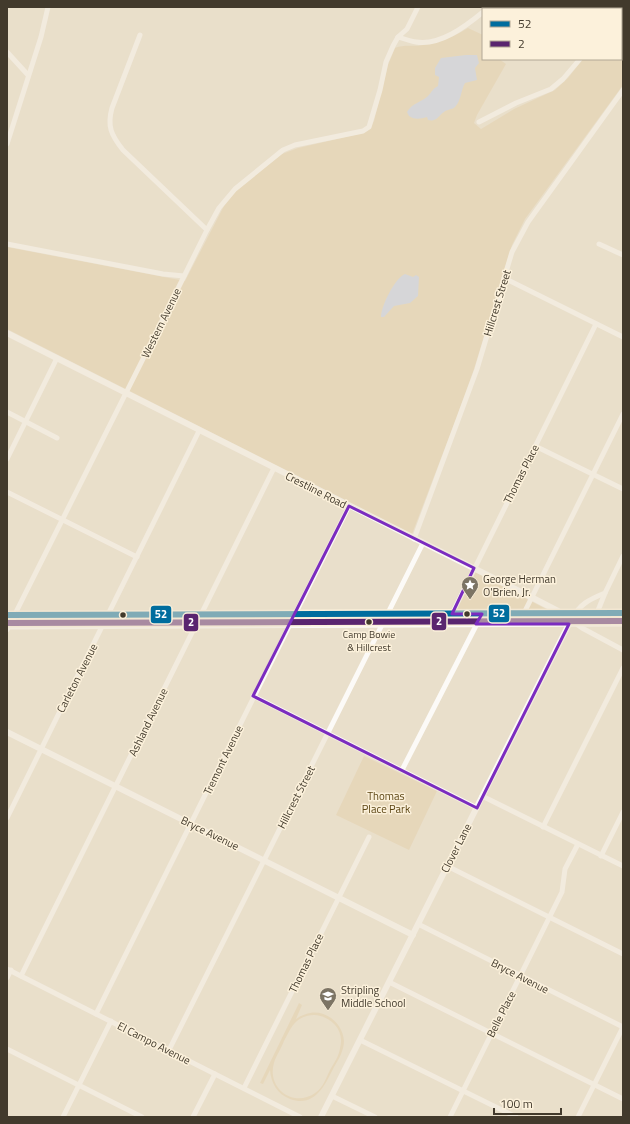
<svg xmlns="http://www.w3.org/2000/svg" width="630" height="1124" font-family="'Titillium Web',sans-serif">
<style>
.green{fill:#e3cfa7;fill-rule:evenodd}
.water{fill:#bfcde8}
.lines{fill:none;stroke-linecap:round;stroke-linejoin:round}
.minor{stroke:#fcfaf7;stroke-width:5}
.tertiary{stroke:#fcfaf7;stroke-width:6}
.secondary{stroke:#fcfaf7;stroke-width:7}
.bus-1-casing{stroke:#fcf1db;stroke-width:9}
.bus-2-casing{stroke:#fcf1db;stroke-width:9}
.bus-1{stroke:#006d9e;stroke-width:6}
.bus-2{stroke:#5a256f;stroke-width:6}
.marked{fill:none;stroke:#7b2cbf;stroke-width:3;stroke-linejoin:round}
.bus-dot{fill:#423a2c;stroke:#fcf1db;stroke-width:1.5}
.labels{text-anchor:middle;stroke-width:3;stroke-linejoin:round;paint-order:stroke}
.bus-label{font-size:10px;fill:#423a2c;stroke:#fcf1db}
.street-label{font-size:11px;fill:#423a2c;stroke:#fcf1db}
.poi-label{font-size:11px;fill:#423a2c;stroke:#fcf1db;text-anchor:start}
.park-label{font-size:11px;fill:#5c4513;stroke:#fcf1db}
.line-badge{stroke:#fcf1db;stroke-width:1.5}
.badge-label{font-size:11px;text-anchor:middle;font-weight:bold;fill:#fff}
</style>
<rect width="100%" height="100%" fill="#e9dfcb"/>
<!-- green -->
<g class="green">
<path d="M 621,18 L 623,19 L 623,85 L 525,219 L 512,245 L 474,369 L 456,419 L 412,534 L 7,329 L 7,247 L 185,281 L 224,206 L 236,191 L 282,154 L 298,148 L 363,133 L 370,129 L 374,121 L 388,65 L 395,48 C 404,44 414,47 423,45 C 440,43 453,37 468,28 L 483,35 L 483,59 L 499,59 L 506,64 L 477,115 L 474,123 L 481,129 L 514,109 L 555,90 L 568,78 L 583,59 L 621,59 Z"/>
<polygon points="475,572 548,610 456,610"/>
<polygon points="364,756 437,791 409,850 336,815"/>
<path d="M 299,1003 L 302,1005 L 296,1019 C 300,1016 305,1014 310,1013 C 327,1010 343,1024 344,1041 C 344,1050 339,1059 334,1067 C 325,1085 315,1108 290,1099 C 277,1094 271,1083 270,1070 L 263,1084 L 260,1083 ZM 314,1015 C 331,1016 345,1030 340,1048 C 339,1056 334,1063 330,1070 C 326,1078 323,1088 315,1093 C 310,1097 302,1099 295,1098 C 279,1095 269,1079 274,1063 C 276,1056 281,1049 284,1041 C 288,1034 291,1026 297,1021 C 302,1017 308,1015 314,1015 Z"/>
</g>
<!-- water -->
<g class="water">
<path d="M 466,55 L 477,55 L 479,63 L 475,68 L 477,80 L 465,83 C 461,90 461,101 455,107 C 452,110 447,109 444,112 C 438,116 437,122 428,120 L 427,117 C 420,119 415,120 409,116 L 407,112 C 412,103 422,102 428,96 C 432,92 432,89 438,86 L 439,77 L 435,75 L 435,68 L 441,58 Z"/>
<path d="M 405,274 L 413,277 L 416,275 L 419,277 L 418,296 L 410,303 L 394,306 L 384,317 L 381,317 C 381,306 395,278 405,274 Z"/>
</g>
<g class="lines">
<!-- minor -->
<g class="minor">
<polyline points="486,9 489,7"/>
<polyline points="620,9 621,7"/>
<polyline points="621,28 623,29"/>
<path d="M 140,35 L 112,108 C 107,126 111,135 123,150 L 207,230"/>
<path d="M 398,37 C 404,39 410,41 416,42 C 440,46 466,26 483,12"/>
<polyline points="7,52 28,75"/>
<polyline points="479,122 516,103 551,89 563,79 580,59"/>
<polyline points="7,144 41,37 48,7"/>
<polyline points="7,244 163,274 184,276"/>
<polyline points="599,244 623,255"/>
<polyline points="504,278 623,337"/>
<polyline points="7,412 57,438"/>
<polyline points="535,446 623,489"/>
<polyline points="7,459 57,358"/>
<polyline points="7,492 137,557"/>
<polyline points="414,539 477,369 512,252 528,222 623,90"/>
<path d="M 605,593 C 588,600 580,604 571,620 L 582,628 L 623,650"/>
<polyline points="524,613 623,414"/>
<polyline points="597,613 605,593 623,556"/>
<polyline points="447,624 596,324"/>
<polyline points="7,630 142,361 207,230 219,208 235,189 283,150 295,145 363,131 369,127 380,90 386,62 393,46 398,37 407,29 418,7"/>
<polyline points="253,696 477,808"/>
<polyline points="402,770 482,614"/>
<polyline points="482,796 623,866"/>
<polyline points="7,818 199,431"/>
<polyline points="543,827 623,668"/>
<polyline points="601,856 623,812"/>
<polyline points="447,866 623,954"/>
<polyline points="418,924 623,1027"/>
<polyline points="7,969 300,1117"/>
<polyline points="21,976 274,468"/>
<polyline points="7,978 11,970"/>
<polyline points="389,982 623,1099"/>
<polyline points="96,1014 349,506"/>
<polyline points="360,1040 516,1117"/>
<polyline points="7,1049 142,1117"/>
<polyline points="169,1050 423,543"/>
<polyline points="244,1088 369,837"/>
<polyline points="332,1096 375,1117"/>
<polyline points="63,1117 111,1021"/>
<polyline points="193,1117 215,1074"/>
<polyline points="450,1117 562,892 565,869 578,844"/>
<polyline points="578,1117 623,1027"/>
</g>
<!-- tertiary -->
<g class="tertiary">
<polyline points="7,333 531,597 558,611 571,620 321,1117"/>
<polyline points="7,732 413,935"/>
</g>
<!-- secondary -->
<g class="secondary">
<polyline points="7,615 623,613"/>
<polyline points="7,626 623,623"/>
</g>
<defs>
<polyline id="bus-1" points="7,615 623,613"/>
<polyline id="bus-2" points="7,623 623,621"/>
</defs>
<!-- bus-1 casing -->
<use href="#bus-1" class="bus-1-casing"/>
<!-- bus-2 casing -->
<use href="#bus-2" class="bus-2-casing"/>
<!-- bus-1 -->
<use href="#bus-1" class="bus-1"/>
<!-- bus-2 -->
<use href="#bus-2" class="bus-2"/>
</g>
<!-- marked area -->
<path d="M0 0H630V1124H0ZM 349,506 L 474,568 L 452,614 L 482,614 L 476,624 L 569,624 L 477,808 L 253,696 Z" fill="#e9dfcb" fill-opacity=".55" fill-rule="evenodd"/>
<path class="marked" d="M 349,506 L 474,568 L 452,614 L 482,614 L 476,624 L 569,624 L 477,808 L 253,696 Z"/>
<!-- icons -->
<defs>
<symbol id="sight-pin" viewBox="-11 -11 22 30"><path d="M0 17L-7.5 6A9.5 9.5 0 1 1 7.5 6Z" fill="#7c7464" stroke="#fcf1db"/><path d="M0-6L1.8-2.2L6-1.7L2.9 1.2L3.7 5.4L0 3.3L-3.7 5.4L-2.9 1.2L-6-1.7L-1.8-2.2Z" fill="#fff"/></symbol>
<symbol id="school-pin" viewBox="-11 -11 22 30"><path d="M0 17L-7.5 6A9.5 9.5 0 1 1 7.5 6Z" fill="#7c7464" stroke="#fcf1db"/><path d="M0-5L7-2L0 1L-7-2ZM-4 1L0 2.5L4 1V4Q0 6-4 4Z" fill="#fff"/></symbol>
</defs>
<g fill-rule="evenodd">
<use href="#sight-pin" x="460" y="575" width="20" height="27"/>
<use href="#school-pin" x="318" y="986" width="20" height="27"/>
</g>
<!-- markers -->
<g class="bus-dot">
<circle cx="467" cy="614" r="3.5"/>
<circle cx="123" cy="615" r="3.5"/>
<circle cx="369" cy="622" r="3.5"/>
</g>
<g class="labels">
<!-- bus labels -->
<g class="bus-label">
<text x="369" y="638">Camp Bowie<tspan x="369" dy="13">&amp; Hillcrest</tspan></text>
</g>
<!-- street labels -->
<g class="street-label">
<text transform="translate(497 303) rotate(-73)" y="4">Hillcrest Street</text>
<text transform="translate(161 323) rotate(-64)" y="4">Western Avenue</text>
<text transform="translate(521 474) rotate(-63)" y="4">Thomas Place</text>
<text transform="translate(316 490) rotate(27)" y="4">Crestline Road</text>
<text transform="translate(77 678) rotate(-63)" y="4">Carleton Avenue</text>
<text transform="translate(148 722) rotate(-64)" y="4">Ashland Avenue</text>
<text transform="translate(223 760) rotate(-64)" y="4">Tremont Avenue</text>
<text transform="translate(296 797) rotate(-63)" y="4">Hillcrest Street</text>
<text transform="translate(210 833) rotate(26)" y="4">Bryce Avenue</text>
<text transform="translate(456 848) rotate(-63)" y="4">Clover Lane</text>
<text transform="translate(306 963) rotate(-64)" y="4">Thomas Place</text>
<text transform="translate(520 976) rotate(27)" y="4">Bryce Avenue</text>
<text transform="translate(501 1014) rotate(-63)" y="4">Belle Place</text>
<text transform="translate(154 1043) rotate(27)" y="4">El Campo Avenue</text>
</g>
<!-- poi labels -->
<g class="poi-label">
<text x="483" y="583">George Herman<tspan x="483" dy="13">O'Brien, Jr.</tspan></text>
<text x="341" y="994">Stripling<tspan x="341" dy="13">Middle School</tspan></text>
</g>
<!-- park labels -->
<g class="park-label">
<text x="386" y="800">Thomas<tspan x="386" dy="13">Place Park</tspan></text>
</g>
</g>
<g class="line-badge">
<rect x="488" y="604" width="22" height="19" rx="4" fill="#006d9e"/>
<rect x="150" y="605" width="22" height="19" rx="4" fill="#006d9e"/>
<rect x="431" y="612" width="16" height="19" rx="4" fill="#5a256f"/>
<rect x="183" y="613" width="16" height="19" rx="4" fill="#5a256f"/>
</g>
<g class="badge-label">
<text x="499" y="617">52</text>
<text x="161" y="618">52</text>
<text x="439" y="625">2</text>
<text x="191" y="626">2</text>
</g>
<!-- border -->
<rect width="630" height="1124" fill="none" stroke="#423a2c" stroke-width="16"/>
<!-- legend -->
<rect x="482" y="8" width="140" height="52" fill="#fcf1db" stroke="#b2a895"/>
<rect x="490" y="21" width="20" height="6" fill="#006d9e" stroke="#b2a895"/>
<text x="518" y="28" font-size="12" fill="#423a2c">52</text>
<rect x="490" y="41" width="20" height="6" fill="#5a256f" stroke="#b2a895"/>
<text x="518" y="48" font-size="12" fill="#423a2c">2</text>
<!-- scale -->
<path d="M494 1108v6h67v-6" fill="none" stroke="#423a2c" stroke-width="2"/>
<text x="500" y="1108" font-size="12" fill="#423a2c" stroke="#fcf1db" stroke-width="3" paint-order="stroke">100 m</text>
</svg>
